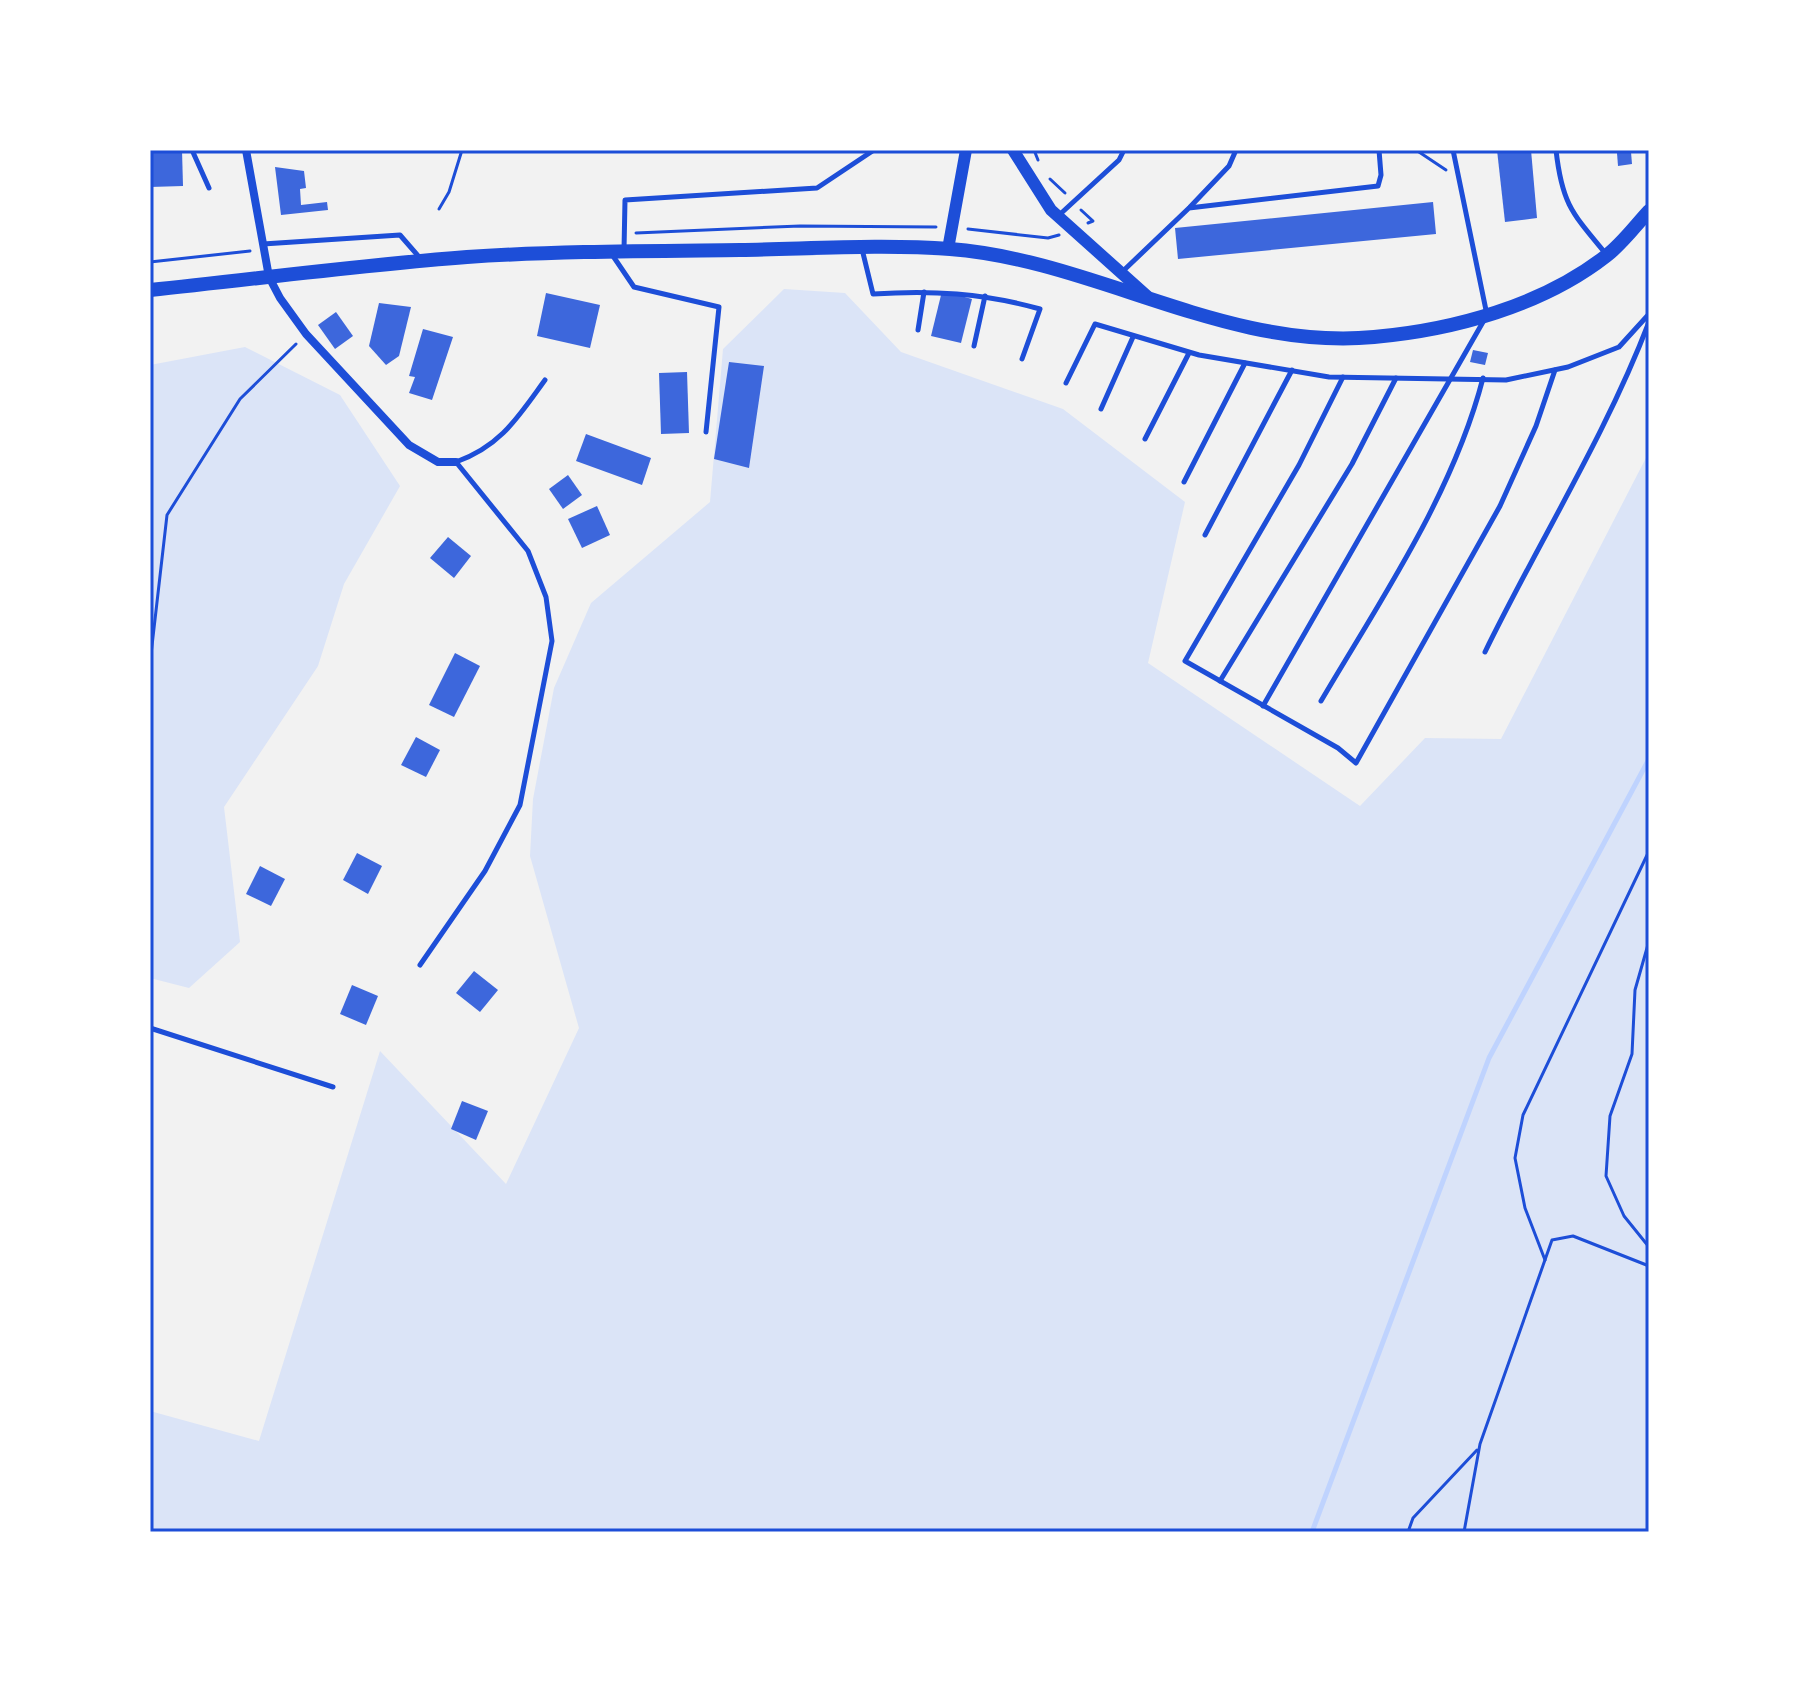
<svg xmlns="http://www.w3.org/2000/svg" width="1799" height="1682" font-family="Raleway,sans-serif">
<style>
.green{fill:#dbe4f7}
.lines{fill:none;stroke-linecap:round;stroke-linejoin:round}
.stream{stroke:#bfd3fe;stroke-width:5}
.building{fill:#3d67dc}
.path{stroke:#1d4ed8;stroke-width:3}
.service{stroke:#1d4ed8;stroke-width:5}
.minor{stroke:#1d4ed8;stroke-width:8}
.tertiary{stroke:#1d4ed8;stroke-width:12}
.secondary{stroke:#1d4ed8;stroke-width:14}
.neatline{fill:none;stroke:#1d4ed8;stroke-width:3}
</style>
<rect width="100%" height="100%" fill="#f2f2f2"/>
<!-- green -->
<g class="green">
<polygon points="784,289 845,293 901,352 1063,409 1185,502 1148,663 1360,806 1425,738 1501,739 1649,452 1649,1532 150,1532 150,1411 259,1441 380,1051 506,1184 579,1028 530,856 533,799 554,688 591,603 710,502 723,349"/>
<polygon points="245,347 340,395 400,486 344,584 318,666 224,807 240,942 189,988 150,978 150,365"/>
</g>
<g class="lines">
<!-- stream -->
<polyline class="stream" points="1312,1532 1489,1058 1649,759"/>
</g>
<!-- building -->
<g class="building">
<polygon points="150,150 182,150 183,186 150,187"/>
<polygon points="1497,150 1531,150 1537,218 1505,222"/>
<polygon points="1631,152 1632,164 1618,166 1617,153"/>
<polygon points="275,167 304,171 306,188 300,189 301,205 327,202 328,210 281,215"/>
<polygon points="1433,202 1436,234 1178,259 1175,228"/>
<polygon points="942,291 972,299 961,343 931,336"/>
<polygon points="546,293 600,305 590,348 537,336"/>
<polygon points="379,303 411,307 399,356 386,365 369,346"/>
<polygon points="336,312 353,336 335,349 318,325"/>
<polygon points="423,329 453,337 432,400 409,393 415,377 409,376"/>
<polygon points="1473,350 1488,353 1485,365 1470,362"/>
<polygon points="729,362 764,366 749,468 714,459"/>
<polygon points="687,372 689,433 661,434 659,373"/>
<polygon points="586,434 651,458 642,485 576,461"/>
<polygon points="568,475 582,495 563,509 549,489"/>
<polygon points="597,506 610,535 582,548 568,519"/>
<polygon points="448,537 471,556 454,578 430,558"/>
<polygon points="455,653 480,666 454,717 429,705"/>
<polygon points="416,737 440,750 426,777 401,765"/>
<polygon points="357,853 382,866 368,894 343,880"/>
<polygon points="260,866 285,879 271,906 246,894"/>
<polygon points="474,971 498,990 480,1012 456,993"/>
<polygon points="352,985 378,996 366,1025 340,1014"/>
<polygon points="462,1101 488,1111 476,1140 451,1129"/>
</g>
<g class="lines">
<!-- path -->
<g class="path">
<polyline points="1034,150 1038,160"/>
<polyline points="1416,150 1446,170"/>
<polyline points="1050,179 1065,193"/>
<polyline points="439,209 449,192 462,150"/>
<polyline points="1081,210 1093,221 1088,223"/>
<polyline points="968,229 1048,238 1059,235"/>
<polyline points="636,233 800,226 936,227"/>
<polyline points="150,262 250,251"/>
<polyline points="150,663 167,515 240,399 296,344"/>
<polyline points="1649,941 1635,990 1632,1054 1610,1116 1606,1176 1624,1216 1649,1247"/>
<polyline points="1545,1260 1525,1208 1515,1158 1523,1115 1649,851"/>
<polyline points="1408,1532 1413,1518 1477,1450"/>
<polyline points="1464,1532 1480,1444 1552,1240 1573,1236 1649,1266"/>
</g>
<!-- service -->
<g class="service">
<polyline points="192,150 209,188"/>
<path d="M 1556,150 C 1562,204 1572,213 1606,254"/>
<polyline points="1190,207 1229,166 1236,150"/>
<polyline points="1057,217 1119,160 1124,150"/>
<polyline points="263,244 400,235 420,258"/>
<path d="M 862,249 L 873,294 C 931,290 983,293 1040,309 L 1022,359"/>
<polyline points="624,250 625,200 817,188 874,150"/>
<polyline points="611,253 634,287 719,307 706,432"/>
<polyline points="1122,272 1189,208 1378,186 1381,175 1379,150"/>
<polyline points="918,330 924,292"/>
<polyline points="974,346 985,296"/>
<polyline points="1343,377 1299,465 1185,661 1338,748 1356,763 1500,506 1536,426 1555,370"/>
<polyline points="1066,383 1095,324 1199,355 1329,377 1506,380 1568,367 1619,347 1649,314"/>
<polyline points="1101,409 1133,337"/>
<polyline points="1145,439 1189,353"/>
<polyline points="1184,482 1245,363"/>
<polyline points="1205,535 1292,370"/>
<path d="M 1485,652 C 1539,541 1605,437 1649,322"/>
<polyline points="1220,681 1352,464 1396,378"/>
<path d="M 1321,701 C 1381,599 1453,494 1483,378"/>
<polyline points="1263,706 1487,315 1453,150"/>
<path d="M 420,965 L 485,871 L 520,805 L 552,641 L 546,597 L 528,551 L 456,462 C 501,446 518,417 545,380"/>
<polyline points="150,1028 333,1087"/>
</g>
<!-- minor -->
<polyline class="minor" points="246,150 269,277 280,298 306,334 409,445 438,462 456,462"/>
<!-- tertiary -->
<g class="tertiary">
<polyline points="1013,150 1051,210 1147,296"/>
<polyline points="948,249 966,150"/>
</g>
<!-- secondary -->
<path class="secondary" d="M 150,290 C 256,279 361,265 467,257 C 558,251 649,251 740,250 C 809,249 880,244 950,249 C 1095,260 1225,351 1374,337 C 1453,330 1542,306 1606,256 C 1622,244 1635,226 1649,211"/>
</g>
<!-- border -->
<rect width="1799" height="1682" fill="none" stroke="#ffffff" stroke-width="304"/>
<rect x="152" y="152" width="1495" height="1378" class="neatline"/>
</svg>
